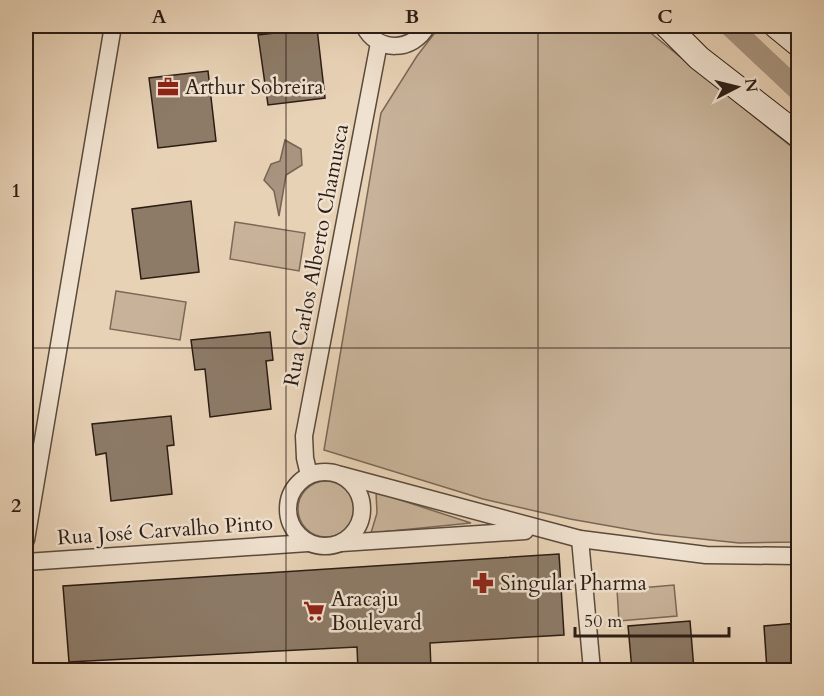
<svg xmlns="http://www.w3.org/2000/svg" width="824" height="696" font-family="Cardo,serif">
<style>
.green{fill:#c8b39a;stroke:#7a6857;stroke-width:1.5}
.water{fill:#a8947f;stroke:#766454;stroke-width:1.5}
.lines{fill:none;stroke-linecap:round;stroke-linejoin:round}
.canal{stroke:#a8947f;stroke-width:21}
.building{fill:#8d7b68;stroke:#2b1c14;stroke-width:1.5}
.minor-casing{stroke:#5a4a3c;stroke-width:19}
.secondary-casing{stroke:#2b1c14;stroke-width:26}
.minor{stroke:#f0e2d0;stroke-width:16}
.secondary{stroke:#f0e2d0;stroke-width:24}
.grid{fill:none;stroke:#2b1c14;stroke-width:1.5;stroke-opacity:0.55}
.labels{text-anchor:middle;stroke-width:5;stroke-linejoin:round;paint-order:stroke}
.poi-label{font-size:21px;fill:#2b1c14;stroke:#f0e2d0;text-anchor:start}
.street-label{font-size:21px;fill:#2b1c14;stroke:#f0e2d0}
.neatline{fill:none;stroke:#2b1c14;stroke-width:2}
.grid-label{font-size:20px;text-anchor:middle;font-weight:bold;fill:#2b1c14}
</style>
<rect width="100%" height="100%" fill="#e8d2b6"/>
<filter id="stains"><feTurbulence type="fractalNoise" baseFrequency=".00333" numOctaves="4"/><feColorMatrix values="0 0 0 0 .2 0 0 0 0 .09 0 0 0 0 .02 0 0 0 .5 -.17"/></filter>
<radialGradient id="worn" r=".72"><stop offset=".6" stop-color="#630" stop-opacity="0"/><stop offset="1" stop-color="#630" stop-opacity=".3"/></radialGradient>
<!-- green -->
<g class="green">
<polygon points="440,26 642,26 798,152 798,542 739,543 655,534 570,519 483,499 324,450 381,113 417,56"/>
<polygon points="235,222 305,233 299,271 230,259"/>
<polygon points="116,291 186,302 180,340 110,329"/>
<circle cx="326" cy="509" r="28"/>
<polygon points="376,492 471,523 371,533 377,513"/>
<polygon points="674,585 677,616 619,621 617,590"/>
</g>
<!-- water -->
<polygon class="water" points="285,140 301,149 302,165 286,175 279,216 274,191 264,180 271,164 280,161"/>
<g class="lines">
<!-- canal -->
<polyline class="canal" points="730,26 798,90"/>
</g>
<!-- building -->
<g class="building">
<polygon points="317,28 325,98 268,105 258,35"/>
<polygon points="208,71 216,141 158,148 149,78"/>
<polygon points="191,201 199,272 141,279 132,209"/>
<polygon points="270,332 273,360 266,361 271,409 210,417 205,369 195,370 191,340"/>
<polygon points="171,416 174,445 167,446 172,494 111,501 106,453 96,455 92,424"/>
<polygon points="559,554 564,635 430,643 431,670 358,670 357,647 69,662 63,586"/>
<polygon points="690,621 694,670 632,670 628,626"/>
<polygon points="798,623 798,670 767,670 764,626"/>
</g>
<g class="lines">
<defs>
<g id="minor">
<path d="M 364,26 C 377,53 413,52 427,26"/>
<circle cx="325" cy="509" r="37"/>
<polyline points="309,475 305,458 304,436 379,43"/>
<polyline points="341,475 580,539 706,555 798,556"/>
<polyline points="580,539 592,670"/>
<polyline points="26,540 113,26"/>
<polyline points="341,543 525,531"/>
<polyline points="26,562 308,543"/>
</g>
<g id="secondary">
<polyline points="667,26 699,58 798,135"/>
<polyline points="776,26 798,44"/>
</g>
</defs>
<!-- minor casing -->
<use href="#minor" class="minor-casing"/>
<!-- secondary casing -->
<use href="#secondary" class="secondary-casing"/>
<!-- minor -->
<use href="#minor" class="minor"/>
<!-- secondary -->
<use href="#secondary" class="secondary"/>
</g>
<!-- grid -->
<path class="grid" d="M 286,26 L 286,670M 538,26 L 538,670M 26,348 L 798,348"/>
<!-- icons -->
<defs>
<symbol id="office-bare" viewBox="-9 -9 18 18"><path d="M-6-3h4V-5.5h4V-3h4V5H-6ZM-1-4.5V-3h2v-1.5ZM-6 0V1H6V0Z" fill="#8f2418" stroke="#f0e2d0" stroke-width="2.5" paint-order="stroke"/></symbol>
<symbol id="pharmacy-bare" viewBox="-9 -9 18 18"><path d="M-2-6h4v4h4v4h-4v4h-4v-4h-4v-4h4Z" fill="#8f2418" stroke="#f0e2d0" stroke-width="2.5" paint-order="stroke"/></symbol>
<symbol id="supermarket-bare" viewBox="-9 -9 18 18"><path d="M-6-5.5h2.5l.6 2H6L4.5 2H-2.5L-4.4-4H-6ZM-1.5 3.2a1.3 1.3 0 1 0 .1 0ZM3 3.2a1.3 1.3 0 1 0 .1 0Z" fill="#8f2418" stroke="#f0e2d0" stroke-width="2.5" paint-order="stroke"/></symbol>
</defs>
<g fill-rule="evenodd">
<use href="#office-bare" x="153" y="72" width="30" height="30"/>
<use href="#pharmacy-bare" x="468" y="568" width="30" height="30"/>
<use href="#supermarket-bare" x="299" y="596" width="30" height="30"/>
</g>
<g class="labels">
<!-- poi labels -->
<g class="poi-label">
<text x="185" y="94">Arthur Sobreira</text>
<text x="500" y="590">Singular Pharma</text>
<text x="331" y="606">Aracaju<tspan x="331" dy="24">Boulevard</tspan></text>
</g>
<!-- street labels -->
<g class="street-label">
<text transform="translate(316 255) rotate(-79)" y="7">Rua Carlos Alberto Chamusca</text>
<text transform="translate(165 530) rotate(-4)" y="7">Rua José Carvalho Pinto</text>
</g>
</g>
<!-- margin -->
<rect width="824" height="696" fill="none" stroke="#e8d2b6" stroke-width="66"/>
<!-- north arrow -->
<g transform="translate(737 87) rotate(83)" stroke="#f0e2d0" stroke-width="4.5" paint-order="stroke">
<path d="M0-4.5L10 22L0 15L-10 22Z" fill="#2b1c14"/>
<text y="-9" font-size="16" font-weight="bold" text-anchor="middle" fill="#2b1c14">N</text>
</g>
<!-- scale -->
<path d="M575 627v9h154v-9" fill="none" stroke="#2b1c14" stroke-width="3"/>
<text x="584" y="627" font-size="18" fill="#2b1c14" stroke="#f0e2d0" stroke-width="4.5" paint-order="stroke">50 m</text>
<rect x="33" y="33" width="758" height="630" class="neatline"/>
<g class="grid-label">
<text x="159" y="23">A</text>
<text x="412" y="23">B</text>
<text x="665" y="23">C</text>
<text x="16" y="197">1</text>
<text x="16" y="512">2</text>
</g>
<rect width="100%" height="100%" filter="url(#stains)"/>
<rect width="100%" height="100%" fill="url(#worn)"/>
</svg>
